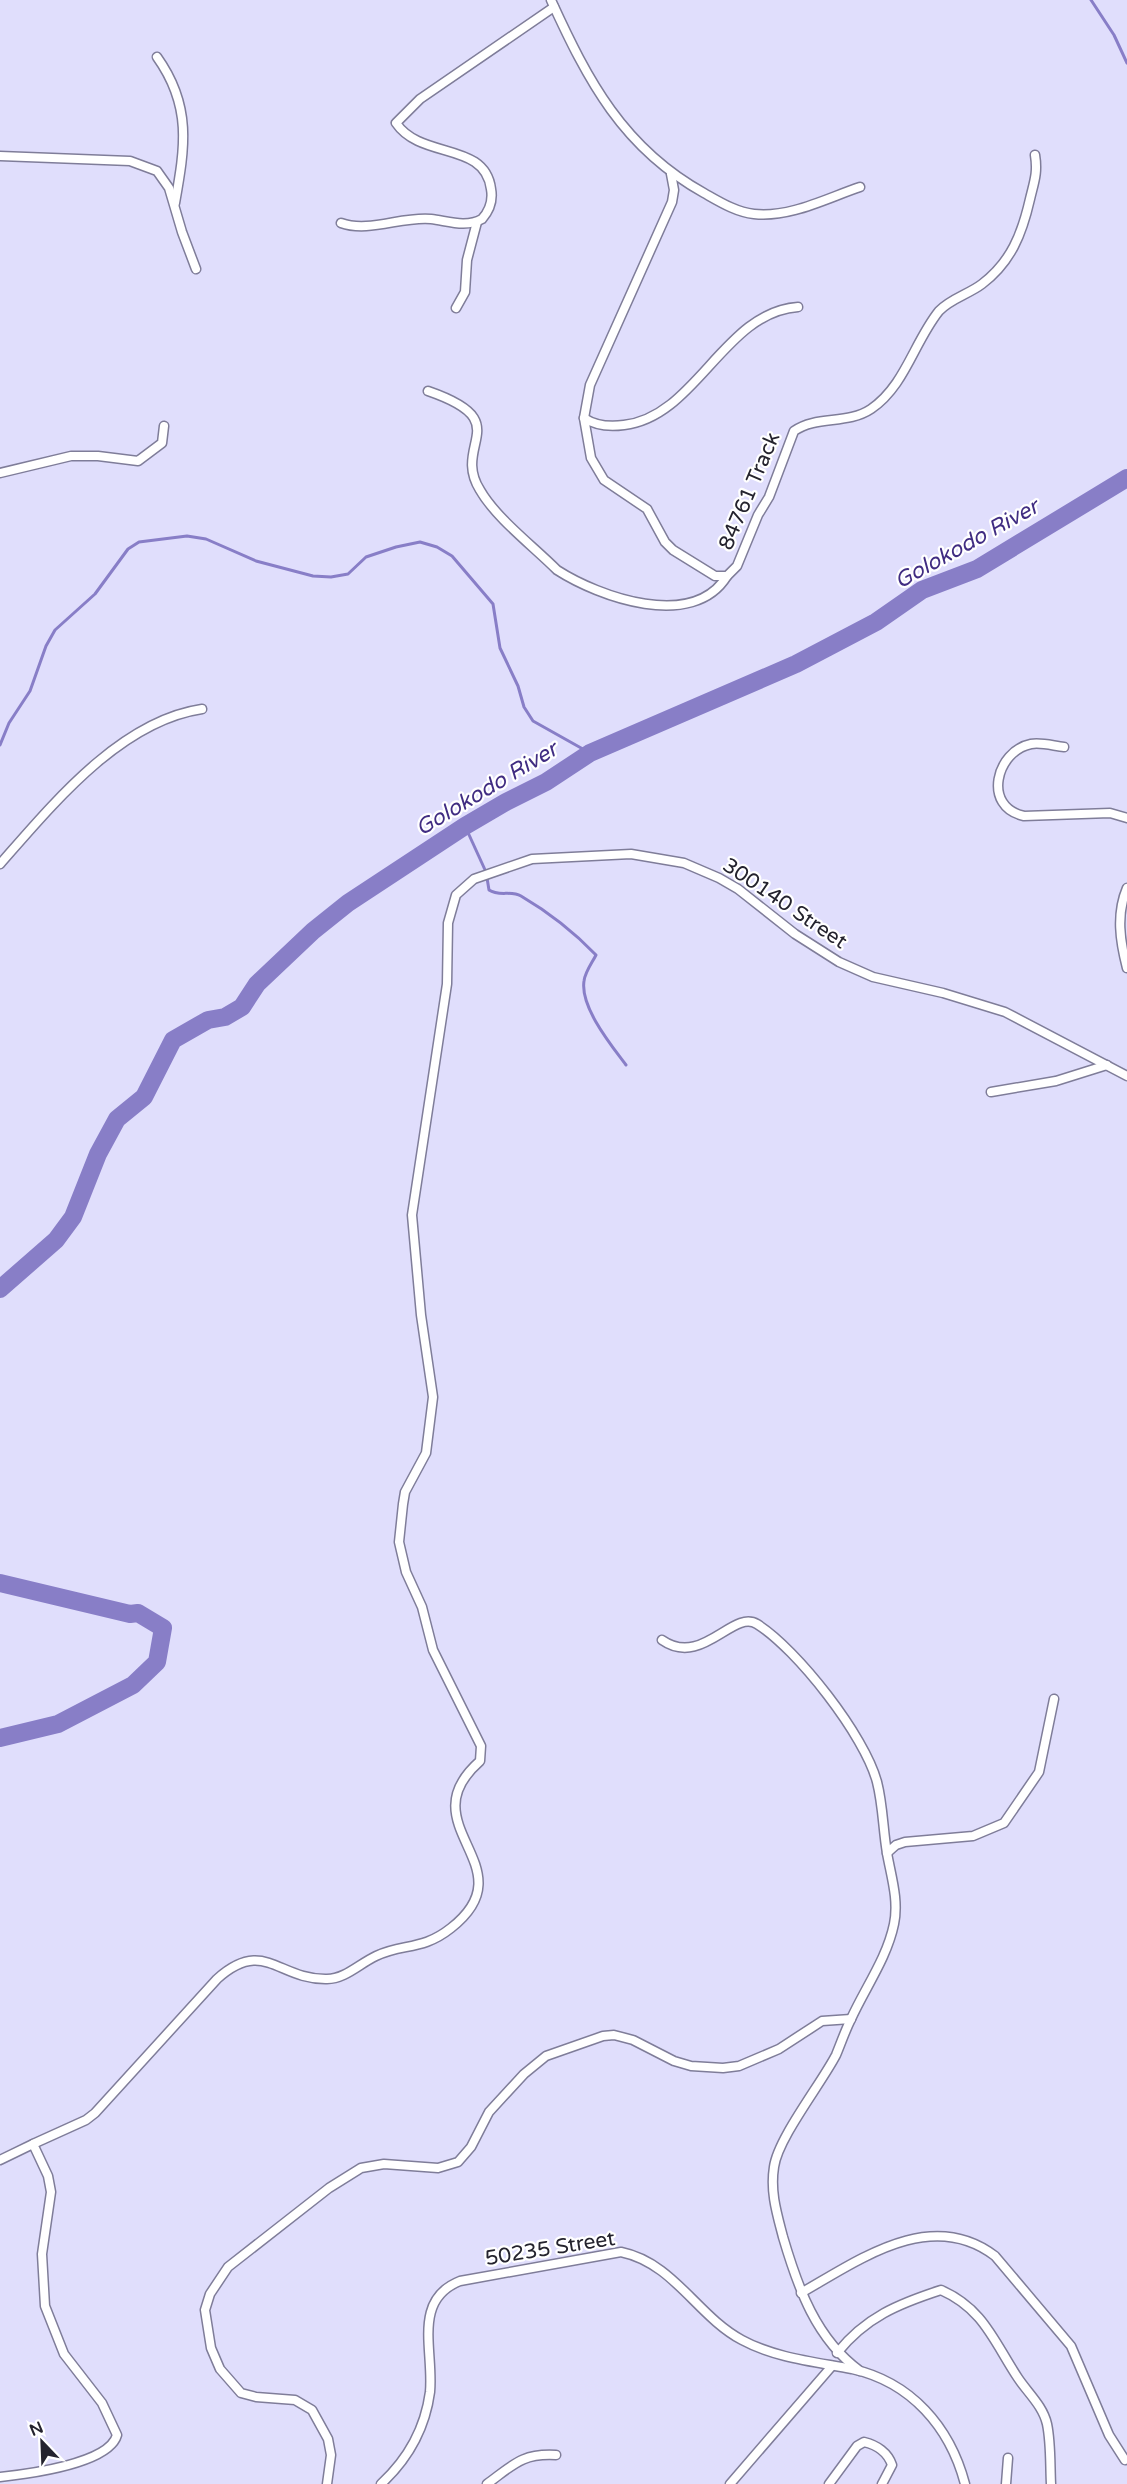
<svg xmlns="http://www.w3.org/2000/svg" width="1127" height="2484" font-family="'Varela Round',sans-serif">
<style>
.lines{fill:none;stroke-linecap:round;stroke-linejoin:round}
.stream{stroke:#887ec7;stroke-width:3}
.river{stroke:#887ec7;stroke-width:18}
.street-casing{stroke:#7f7d99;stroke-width:11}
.street{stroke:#fff;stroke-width:8}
.labels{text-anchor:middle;stroke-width:4.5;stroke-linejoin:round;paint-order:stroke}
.street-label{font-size:21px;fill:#24232e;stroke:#fff}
.water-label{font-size:22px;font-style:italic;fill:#402c82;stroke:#fff}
</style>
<rect width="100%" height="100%" fill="#e0defc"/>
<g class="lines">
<!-- stream -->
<g class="stream">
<polyline points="1091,0 1114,35 1127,63"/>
<polyline points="0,745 9,723 30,691 46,646 55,630 95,594 128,549 139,542 187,536 206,539 256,561 313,576 331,577 348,574 366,557 396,547 420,542 437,547 452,556 493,604 500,648 518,686 524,707 533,721 590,753"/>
<polyline points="465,826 486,872"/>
<path d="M 487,878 L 489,890 C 499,897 511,890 521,896 C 550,913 573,931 596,955 C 592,963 585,972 584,981 C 580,1007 611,1045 626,1065"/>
</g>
<!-- river -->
<g class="river">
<polyline points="0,1289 56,1240 73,1217 98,1154 117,1119 144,1097 173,1040 208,1020 225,1017 242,1007 257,984 313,931 348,903 465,826 506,802 546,782 590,753 796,664 876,622 922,590 977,569 1127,478"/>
<polyline points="0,1583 130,1614 138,1613 163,1628 157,1662 133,1685 58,1724 0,1738"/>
</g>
<defs>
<g id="street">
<path d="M 551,0 C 588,81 623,148 704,193 C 720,202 736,212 754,214 C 790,218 827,198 860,187"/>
<path d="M 157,57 C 192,106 185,147 175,203"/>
<polyline points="0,156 130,161 157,171 169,188 182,232 196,269"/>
<path d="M 671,174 L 674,190 L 672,202 L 590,385 L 584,418 L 591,458 L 604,480 L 647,509 L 665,542 L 673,550 L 715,576 L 727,576 L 737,566 L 758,515 L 769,497 L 794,431 C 817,415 847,425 871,409 C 905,386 914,342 939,311 C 950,299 969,294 982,284 C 1011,262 1022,234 1030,199 C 1034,182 1038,173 1035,155"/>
<path d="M 341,223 C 369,233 402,216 431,219 C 448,221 466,228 482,219 C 490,210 493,200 491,189 C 485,141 421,160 396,123 L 420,99 L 554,7"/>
<polyline points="456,308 465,292 467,260 477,222"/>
<path d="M 428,391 C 518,422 451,444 480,490 C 496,518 533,546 557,570 C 599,597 693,631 727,576"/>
<path d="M 584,418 C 596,426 609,427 624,425 C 696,417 724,312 798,307"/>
<polyline points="0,473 71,456 98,456 138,461 162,443 164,426"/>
<path d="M 1064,747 C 1054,746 1041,742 1031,744 C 996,751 982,807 1024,816 L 1110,813 L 1127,818"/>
<path d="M 0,864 C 52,805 120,721 202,709"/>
<path d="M 1127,888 C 1116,914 1120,941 1127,968"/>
<polyline points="991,1092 1056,1081 1107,1065"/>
<path d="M 662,1640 C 702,1668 733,1609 757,1624 C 797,1649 865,1736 877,1782 C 883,1805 883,1830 887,1853 C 891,1876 899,1900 894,1924 C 887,1958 865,1988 851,2019 C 845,2031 841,2043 836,2055 C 821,2084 778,2138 774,2167 C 770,2192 777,2214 783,2237 C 798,2288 816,2339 860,2371"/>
<polyline points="887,1853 896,1845 905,1842 973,1836 1004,1823 1039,1772 1054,1699"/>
<polyline points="0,2160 33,2144"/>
<path d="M 801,2293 C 859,2260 931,2207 995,2256 L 1071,2346 L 1109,2435 L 1125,2460"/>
<path d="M 837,2353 C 866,2317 898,2304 941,2290 C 984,2309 994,2342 1018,2378 C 1028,2393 1043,2406 1047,2424 C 1051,2443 1050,2465 1051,2484"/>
<path d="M 0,2477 C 27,2474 109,2464 117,2435 L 102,2403 L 64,2354 L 45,2306 L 42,2254 L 51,2192 L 48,2176 L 33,2144 L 86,2120 L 95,2113 L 217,1979 C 264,1937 278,1980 327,1979 C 345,1979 359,1964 376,1956 C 403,1943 422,1951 451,1928 C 530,1866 406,1826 480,1761 L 481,1746 L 433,1650 L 422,1607 L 406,1572 L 399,1542 L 403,1504 L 405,1492 L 426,1453 L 433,1397 L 421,1315 L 412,1215 L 447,984 L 448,923 L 456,895 L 474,879 L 532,859 L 631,854 L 684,863 L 719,878 L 738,889 L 795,934 L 839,962 L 873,977 L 943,993 L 1005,1012 L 1127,1076"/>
<polyline points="327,2484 331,2455 328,2439 312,2410 295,2400 256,2397 241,2393 220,2369 211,2348 205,2310 210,2294 228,2267 329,2188 361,2168 384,2164 438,2168 458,2162 471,2147 489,2112 524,2074 546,2056 603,2036 614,2035 633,2040 674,2061 691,2066 723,2068 739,2066 779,2049 822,2021 851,2019"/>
<path d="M 381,2484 C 408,2459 425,2429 430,2392 C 434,2351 412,2300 460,2281 L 621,2252 C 674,2263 697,2316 742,2340 C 775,2358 816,2362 852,2369 C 911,2382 950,2427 965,2484"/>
<path d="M 487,2484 C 513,2465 522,2453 556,2455"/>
<polyline points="730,2484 832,2366"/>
<path d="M 829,2484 L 857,2446 L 864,2442 C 877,2445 888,2453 892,2465 L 882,2484"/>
<polyline points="1006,2484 1008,2458"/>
</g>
</defs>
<!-- street casing -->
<use href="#street" class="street-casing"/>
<!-- street -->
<use href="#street" class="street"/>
</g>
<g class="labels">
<!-- street labels -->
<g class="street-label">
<text transform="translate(749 491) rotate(-67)" y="7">84761 Track</text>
<text transform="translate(785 903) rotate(34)" y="7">300140 Street</text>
<text transform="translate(550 2248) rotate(-9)" y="7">50235 Street</text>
</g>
<!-- water labels -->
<g class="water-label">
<text transform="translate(966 543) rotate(-29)" y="8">Golokodo River</text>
<text transform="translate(486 788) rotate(-31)" y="8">Golokodo River</text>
</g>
</g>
<!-- north arrow -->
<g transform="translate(42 2442) rotate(337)" stroke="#ffffff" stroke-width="4.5" paint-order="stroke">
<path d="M0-4.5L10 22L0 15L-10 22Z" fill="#24232e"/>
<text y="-9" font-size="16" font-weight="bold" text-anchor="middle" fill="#24232e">N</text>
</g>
</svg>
